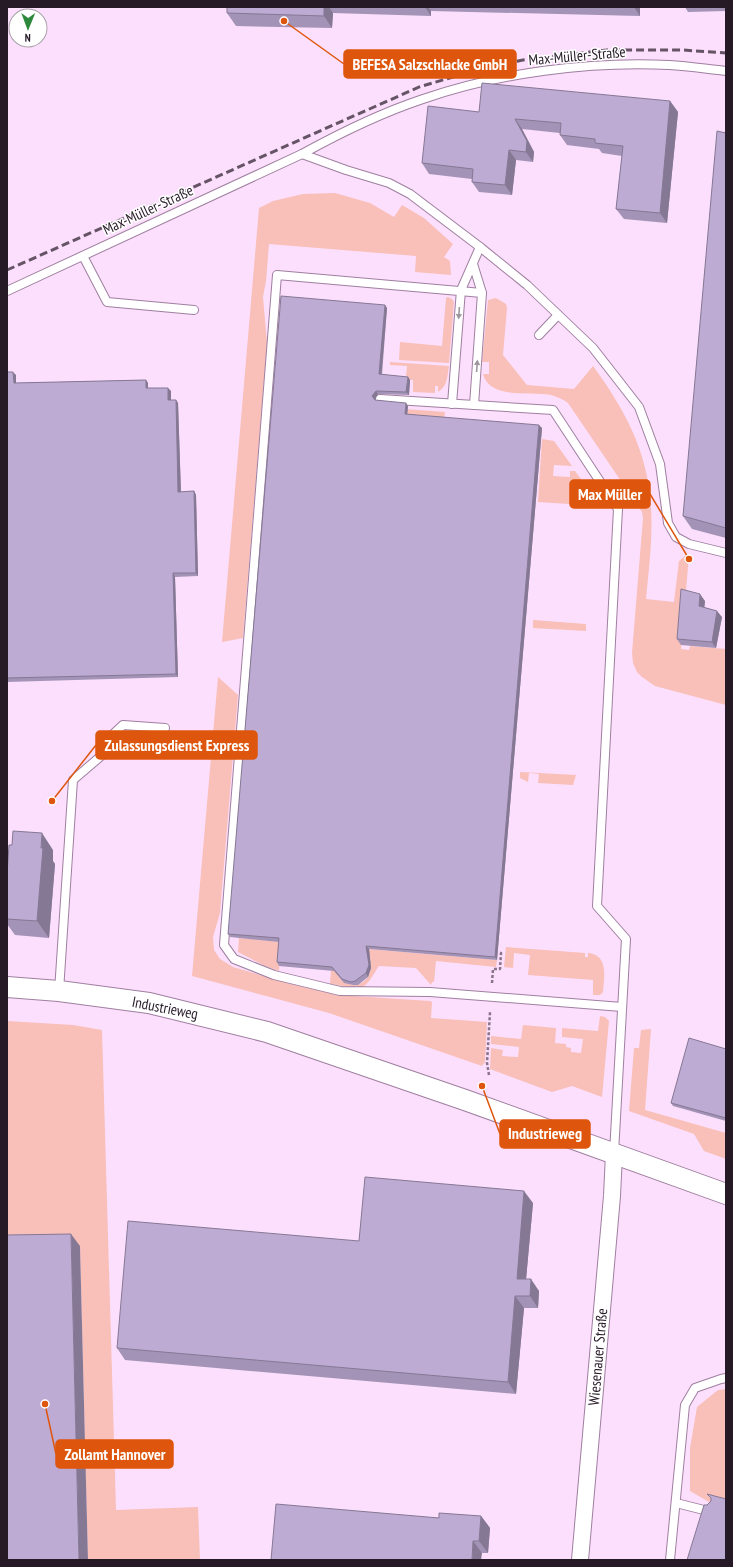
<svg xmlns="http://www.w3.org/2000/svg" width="733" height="1567" font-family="'PT Sans Narrow',sans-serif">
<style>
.green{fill:#f9bfb9}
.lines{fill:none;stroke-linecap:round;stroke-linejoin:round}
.service-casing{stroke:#9f7fa0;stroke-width:10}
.minor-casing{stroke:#9f7fa0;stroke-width:18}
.tertiary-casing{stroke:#9f7fa0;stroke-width:22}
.path{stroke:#897489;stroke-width:2.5;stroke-dasharray:3 2;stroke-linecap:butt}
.service{stroke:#fff;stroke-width:8}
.minor{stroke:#fff;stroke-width:16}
.tertiary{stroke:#fff;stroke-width:20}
.rail{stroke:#655465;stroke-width:3;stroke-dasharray:8 4;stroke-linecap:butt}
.wall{fill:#a393b6}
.shaded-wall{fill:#857894}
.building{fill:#beabd4;stroke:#857894}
.oneway{fill:#9e989e}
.labels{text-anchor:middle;stroke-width:3;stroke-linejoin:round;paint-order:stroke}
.street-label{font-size:15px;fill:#271a27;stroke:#fff}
.leader{fill:none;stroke:#de560d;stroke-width:1.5}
.callout-dot{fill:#de560d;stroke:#fff;stroke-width:1.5}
.callout{fill:#de560d;stroke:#de560d;stroke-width:1.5}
.callout-label{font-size:16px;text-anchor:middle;font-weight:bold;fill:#fff}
</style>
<rect width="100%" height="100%" fill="#fcdffc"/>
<!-- green -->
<g class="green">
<polygon points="335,193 370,203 394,217 402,205 424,218 453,244 444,257 450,261 451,275 415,272 416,256 269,244 266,281 263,297 267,343 243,638 222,642 259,208 273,201 303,194"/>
<polygon points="448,297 452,299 454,302 449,363 399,360 400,342 442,346 446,298"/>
<path d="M 496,298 L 506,304 L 507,308 L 503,355 L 527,385 L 574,389 L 593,366 C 616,397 638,434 646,472 C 656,513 650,558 646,599 L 674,602 L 679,561 L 686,555 L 689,555 L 681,649 L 689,650 L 690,646 L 726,649 L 726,705 L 655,686 L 642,677 L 637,672 L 633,663 L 632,653 L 643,518 L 642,512 L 568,403 C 563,399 557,397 551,395 C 530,391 490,400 483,374 L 489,374 L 489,362 L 482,362 L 488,300 Z"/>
<path d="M 390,362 L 449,366 C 447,376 448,386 438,392 L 438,386 L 435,386 L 435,393 L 413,392 L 413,380 L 397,379 L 388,376 L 406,377 L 407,366 L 390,365 Z"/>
<polygon points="379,407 445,412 444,420 378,415"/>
<path d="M 542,439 L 554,441 L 572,466 L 554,465 L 553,476 L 570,477 L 570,471 L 575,471 C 582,481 596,494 584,505 L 538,502 Z"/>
<polygon points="533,620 586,624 586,631 533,628"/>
<polygon points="218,677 238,695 220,913 213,937 214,950 220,959 233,967 291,984 338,995 430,1001 432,1002 431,1018 487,1022 485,1062 482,1066 329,1013 192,976"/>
<polygon points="520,772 576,775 573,785 538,783 539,774 529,773 528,782 520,778"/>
<polygon points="239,938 281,942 279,971 265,966 238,952"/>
<path d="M 333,946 L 497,960 L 496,967 L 436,961 L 434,982 L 432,982 L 431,985 L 416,968 L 379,966 C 375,971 370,982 364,986 C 358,990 337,985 330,984 L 331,970 L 336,971 C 344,993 373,987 370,964 Z"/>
<path d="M 506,947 L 585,953 L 585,957 L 588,957 L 588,953 C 609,955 604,977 603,992 L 600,995 L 593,995 L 593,980 L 528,975 L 530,955 L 514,953 L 513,968 L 504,967 Z"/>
<polygon points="600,1016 605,1017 609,1021 602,1097 572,1086 552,1092 490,1069 491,1048 503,1050 502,1056 518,1057 519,1047 491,1044 491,1036 521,1039 523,1025 556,1028 555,1043 566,1044 566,1047 571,1048 571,1052 581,1053 583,1039 562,1037 562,1028 598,1031"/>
<polygon points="7,1021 73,1025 102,1030 116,1510 198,1507 200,1560 88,1560 80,1246 7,1248"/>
<polygon points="651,1029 645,1110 726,1133 726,1159 704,1151 694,1134 629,1111 634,1048 639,1048 641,1030"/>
<polygon points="726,1389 726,1508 716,1506 690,1491 690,1448 697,1407 718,1390"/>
</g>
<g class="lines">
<defs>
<g id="service">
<polyline points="302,154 346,170 389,183 410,194 480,247 527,285 593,348 639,407 660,464 668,523 676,537 689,544 726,553"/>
<polyline points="83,256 107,302 194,310"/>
<polyline points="473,264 482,293 474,405"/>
<path d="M 7,291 L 302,154 C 340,133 381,113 423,99 C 498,73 590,61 669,65 C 688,66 707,69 726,71"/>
<polyline points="482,293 277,275 224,945 234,959 274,975 340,991 430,992 622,1007"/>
<polyline points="539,335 558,315"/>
<polyline points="380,399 553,410 618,509 597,906 626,939 614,1153"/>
<polyline points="452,404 461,290 480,247"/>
<polyline points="59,991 73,780 108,750 109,738 123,725 165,728"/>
<polyline points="676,1503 712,1512"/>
<polyline points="670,1560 685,1405 695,1388 721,1379 726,1378"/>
</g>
<polyline id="minor" points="580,1560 612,1196 614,1154"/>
<polyline id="tertiary" points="7,987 59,991 149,1003 267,1032 465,1100 726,1194"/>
</defs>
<!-- service casing -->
<use href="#service" class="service-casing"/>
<!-- minor casing -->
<use href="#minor" class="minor-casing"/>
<!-- tertiary casing -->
<use href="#tertiary" class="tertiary-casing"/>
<!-- path -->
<g class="path">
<polyline points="492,983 493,969 500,969 501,953 498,953"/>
<polyline points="489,1075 487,1063 490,1012"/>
</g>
<!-- service -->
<use href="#service" class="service"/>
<!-- minor -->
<use href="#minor" class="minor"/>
<!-- tertiary -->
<use href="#tertiary" class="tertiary"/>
<!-- rail -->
<polyline class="rail" points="7,270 419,87 484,68 523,60 607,50 683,50 726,53"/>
</g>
<!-- wall -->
<g class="wall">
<polygon points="227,7 640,7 640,16 431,11 431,16 333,13 332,28 236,26 227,13"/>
<polygon points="685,7 726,7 726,11 688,12"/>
<polygon points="670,101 678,112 667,223 624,219 616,209 622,156 602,153 599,149 567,145 560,135 560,133 522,129 534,152 533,162 516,160 512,195 479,192 472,182 472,179 429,174 422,163 479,112"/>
<polygon points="726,133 726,538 692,529 683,516"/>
<polygon points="385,305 387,308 382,375 408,377 410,380 409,395 378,394 375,399 375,400 408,406 407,414 542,428 497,960 369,949 371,968 368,977 358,985 353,985 344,983 334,971 279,966 277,962 279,942 230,937 228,934"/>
<polygon points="7,372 16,375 16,383 146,380 148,383 148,388 171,391 171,400 176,400 178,403 181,492 194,491 196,495 198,576 175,577 178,677 7,682"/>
<polygon points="705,601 704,607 722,617 716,648 681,645 677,639"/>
<polygon points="53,850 53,861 55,864 49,938 15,935 7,924 7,874"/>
<polygon points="726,1049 726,1121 673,1106 671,1103"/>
<polygon points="533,1203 526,1279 539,1291 538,1308 524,1308 516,1394 125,1360 117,1348 359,1241"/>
<polygon points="481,1516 490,1528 488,1553 482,1553 439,1518"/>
</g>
<!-- shaded-wall -->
<g class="shaded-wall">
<polygon points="324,7 329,7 333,13 332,28 324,16"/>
<polygon points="425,7 428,7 431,11 431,16"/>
<polygon points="634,7 640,7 640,16"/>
<polygon points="670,101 678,112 667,223 660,213"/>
<polygon points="515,119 522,129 534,152 533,162 526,152"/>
<polygon points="509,150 516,160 512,195 505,185"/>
<polygon points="385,305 387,308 381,378 379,374"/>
<polygon points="13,372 16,375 16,387 14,383"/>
<polygon points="408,377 410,380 409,395 406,392"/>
<polygon points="146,380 148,383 148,392 146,388"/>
<polygon points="168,388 171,391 171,404 168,400"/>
<polygon points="376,391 378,394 375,399 377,404 372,396"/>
<polygon points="176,400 178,403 181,495 178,492"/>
<polygon points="406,403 408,406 407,417 405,414"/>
<polygon points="539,425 542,428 497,960 495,957"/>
<polygon points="194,491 196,495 198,576 196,573"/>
<polygon points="173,573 175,577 178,677 176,674"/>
<polygon points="700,594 705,601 704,612 699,606"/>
<polygon points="717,611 722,617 716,648 712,642"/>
<polygon points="42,833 53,850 53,861 55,864 49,938 37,921"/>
<polygon points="366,946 369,949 371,968 368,977 366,973"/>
<polygon points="524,1191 533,1203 525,1291 517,1279"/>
<polygon points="71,1234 80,1246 88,1560 79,1560"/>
<polygon points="531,1279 539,1291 538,1308 530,1296"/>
<polygon points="515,1296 524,1308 516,1394 508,1382"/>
<polygon points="481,1516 490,1528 488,1553 479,1541"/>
<polygon points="473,1541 482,1553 481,1560 472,1560"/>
</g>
<!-- building -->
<g class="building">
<polygon points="227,7 324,7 324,16 227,13"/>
<polygon points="482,83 670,101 660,213 616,209 623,146 595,143 595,139 560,135 561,123 515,119 527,141 526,152 509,150 505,185 472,182 473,169 422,163 428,106 479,112"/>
<polygon points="717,131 726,133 726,528 683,516"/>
<polygon points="281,296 385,305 379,374 408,377 406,392 376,391 372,396 375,400 406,403 405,414 539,425 495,957 366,946 369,965 366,973 355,981 351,982 342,979 332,967 277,962 279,938 228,934"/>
<polygon points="7,372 13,372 14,383 146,380 146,388 168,388 168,400 176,400 178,492 194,491 196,573 173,573 176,674 7,678"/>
<polygon points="681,589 700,594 699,606 717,611 712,642 677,639"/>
<polygon points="13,831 42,833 41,848 43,848 37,921 7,919 7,874 9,845 12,845"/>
<polygon points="689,1038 726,1049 726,1118 671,1103"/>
<polygon points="365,1177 524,1191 517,1279 531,1279 530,1296 515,1296 508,1382 117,1348 128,1221 359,1241"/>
<polygon points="71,1234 79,1560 7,1560 7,1235"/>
<polygon points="707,1494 726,1499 726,1560 687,1560 704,1505 707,1505 711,1501 711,1498"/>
<polygon points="276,1504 439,1518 439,1513 481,1516 479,1541 473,1541 472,1560 271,1560"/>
</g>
<!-- one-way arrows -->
<defs><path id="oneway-solid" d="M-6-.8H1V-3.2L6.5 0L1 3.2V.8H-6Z"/></defs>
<g class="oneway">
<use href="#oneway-solid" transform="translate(459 313) rotate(94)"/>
<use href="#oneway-solid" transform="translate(477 366) rotate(-86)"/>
</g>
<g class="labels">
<!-- street labels -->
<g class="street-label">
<text transform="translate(577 56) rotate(-5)" y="5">Max-Müller-Straße</text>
<text transform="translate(148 210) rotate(-25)" y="5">Max-Müller-Straße</text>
<text transform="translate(165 1008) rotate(11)" y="5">Industrieweg</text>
<text transform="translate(598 1357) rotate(-85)" y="5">Wiesenauer Straße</text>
</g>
</g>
<!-- callouts -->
<path class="leader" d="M284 21L344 64M689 559L650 494M52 801L96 745M482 1086L500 1134M45 1404L56 1454"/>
<g class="callout-dot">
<circle cx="284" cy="21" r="4"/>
<circle cx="689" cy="559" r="4"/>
<circle cx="52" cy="801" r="4"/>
<circle cx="482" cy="1086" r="4"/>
<circle cx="45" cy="1404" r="4"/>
</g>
<g class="callout">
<rect x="344" y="50" width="172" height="28" rx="4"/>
<rect x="570" y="480" width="80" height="28" rx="4"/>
<rect x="96" y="731" width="161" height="28" rx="4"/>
<rect x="500" y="1120" width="90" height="28" rx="4"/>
<rect x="56" y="1440" width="117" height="28" rx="4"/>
</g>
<g class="callout-label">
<text x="430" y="70">BEFESA Salzschlacke GmbH</text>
<text x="610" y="500">Max Müller</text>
<text x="177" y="751">Zulassungsdienst Express</text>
<text x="545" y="1139">Industrieweg</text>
<text x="115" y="1460">Zollamt Hannover</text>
</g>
<!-- border -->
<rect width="733" height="1567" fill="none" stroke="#271a27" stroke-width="16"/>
<!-- north arrow -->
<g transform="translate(28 28) rotate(181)"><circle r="19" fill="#ffffff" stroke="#a9a3a9"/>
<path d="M0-3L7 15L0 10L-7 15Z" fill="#2d8a3c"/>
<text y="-6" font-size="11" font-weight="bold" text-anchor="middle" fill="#271a27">N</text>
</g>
</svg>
